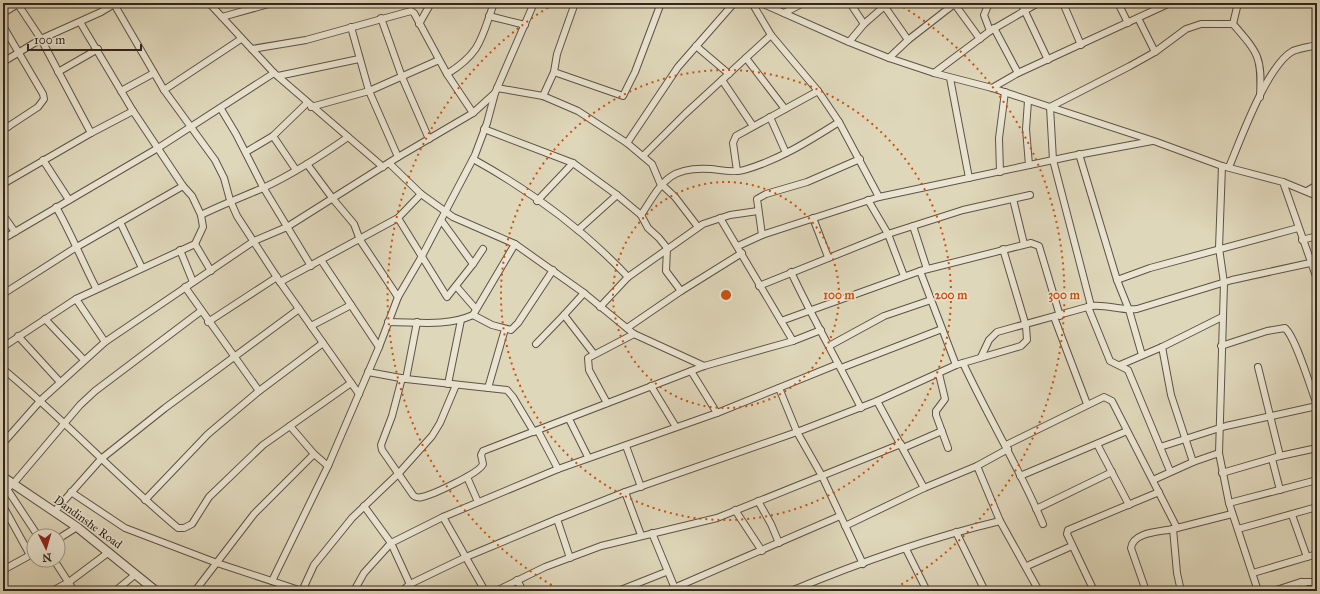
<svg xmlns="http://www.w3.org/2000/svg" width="1320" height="594" font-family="'IM FELL Great Primer',serif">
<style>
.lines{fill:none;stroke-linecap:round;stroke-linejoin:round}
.minor-casing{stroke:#5e5246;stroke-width:8}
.tertiary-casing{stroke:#5e5246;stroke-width:10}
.minor{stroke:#eae5d2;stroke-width:6}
.tertiary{stroke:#eae5d2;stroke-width:8}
.ring{fill:none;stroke:#cd510f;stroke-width:2;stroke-dasharray:2 4}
.labels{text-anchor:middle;stroke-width:3;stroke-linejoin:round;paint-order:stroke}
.street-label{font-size:12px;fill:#33261f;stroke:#eae5d2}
.centre{fill:#cd510f;stroke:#eae5d2;stroke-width:2}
.ring-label{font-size:12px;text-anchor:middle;font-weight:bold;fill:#cd510f;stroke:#eae5d2;stroke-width:3;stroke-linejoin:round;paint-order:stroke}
</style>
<rect width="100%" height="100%" fill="#dfd7ba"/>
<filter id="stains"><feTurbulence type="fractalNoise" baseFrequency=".005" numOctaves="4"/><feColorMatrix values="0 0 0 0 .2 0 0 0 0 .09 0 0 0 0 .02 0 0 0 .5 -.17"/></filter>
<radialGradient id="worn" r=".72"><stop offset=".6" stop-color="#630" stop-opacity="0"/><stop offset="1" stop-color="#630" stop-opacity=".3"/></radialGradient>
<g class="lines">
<defs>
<g id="minor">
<polyline points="17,3 41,39 91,133"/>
<polyline points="209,3 274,73 383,167"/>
<polyline points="752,3 771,35 818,91 839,122 879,197"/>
<polyline points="761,3 849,42 889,58 934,73 992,88 1154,141 1222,166 1283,182 1317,196"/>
<polyline points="850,3 864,24"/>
<polyline points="989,3 984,15 990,31"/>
<polyline points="1021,3 1048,60"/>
<polyline points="1063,3 1081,45"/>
<polyline points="1118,3 1128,23"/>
<polyline points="114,4 164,90 215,160 224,178 230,200 237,216 280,282 359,394"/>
<polyline points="885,7 908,40"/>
<polyline points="3,13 18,4"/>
<polyline points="784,13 803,3"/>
<polyline points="489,16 525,25"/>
<polyline points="222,17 272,3"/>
<polyline points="381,18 402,77 429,139"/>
<polyline points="1138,18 1155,52"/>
<path d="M 80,22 L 133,111 L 183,186 L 192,196 L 201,215 C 221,205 242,197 263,188 C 293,174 321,156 348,137"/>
<polyline points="419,24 431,3"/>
<polyline points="1233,24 1238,3"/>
<polyline points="3,26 43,94 44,99 38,107 3,130"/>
<polyline points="351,27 369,91 398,157"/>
<polyline points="994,28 1018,73"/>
<polyline points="849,42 864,24 888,3"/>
<polyline points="696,46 729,74"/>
<polyline points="252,49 306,40 411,11 414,13 447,74 473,113"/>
<polyline points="746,58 785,109"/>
<polyline points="889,58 908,40 953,5 956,6 980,39"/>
<polyline points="3,62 41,39 101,12 116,3"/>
<polyline points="58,72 98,49"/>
<polyline points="554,72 623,96 635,72 661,3"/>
<polyline points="934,73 990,31 1038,3"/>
<path d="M 447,74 C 481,53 481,39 494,3"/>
<polyline points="278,76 359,59"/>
<polyline points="950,78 969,178"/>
<polyline points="722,80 753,126"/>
<polyline points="497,88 543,96 578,111 627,143 652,164 660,183 675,197 698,227"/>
<polyline points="992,88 1018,73 1170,3"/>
<polyline points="164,90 241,39"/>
<polyline points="121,91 154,73"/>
<polyline points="543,96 554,72 557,54 575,3"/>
<polyline points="1028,101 1026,129 1029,165"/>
<polyline points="311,107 369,91 439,60"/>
<polyline points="221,109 236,134 263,187 311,266"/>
<polyline points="770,117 786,153"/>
<polyline points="3,121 8,127"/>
<polyline points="484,129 573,163 617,195 641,215 648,228 659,238 667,248 666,271 681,291"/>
<polyline points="273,136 296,170"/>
<polyline points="627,143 678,67 734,3"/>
<polyline points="246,152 273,136 307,103"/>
<polyline points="1079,154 1117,280 1129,310 1142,355"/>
<polyline points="643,156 685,114 771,35"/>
<path d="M 473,159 C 529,190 584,230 628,277"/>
<polyline points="43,160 69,200"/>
<polyline points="389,163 421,194 453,217 515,244 584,293 634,334 704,366"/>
<polyline points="307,164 333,199 354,224 360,240 398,297"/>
<polyline points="1222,166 1219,248 1224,283 1219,453 1229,503 1258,591"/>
<path d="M 1229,167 C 1241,139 1267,65 1293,51 C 1300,48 1310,47 1317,45"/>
<polyline points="737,171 733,143 736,136 818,91"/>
<polyline points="1000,172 999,138 1005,92"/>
<polyline points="1283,182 1317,279"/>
<polyline points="3,184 91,133 133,111"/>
<polyline points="1307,191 1317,185"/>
<polyline points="1013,199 1024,244"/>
<polyline points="868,200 888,234 904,276"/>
<polyline points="537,201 573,163"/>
<path d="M 56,207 C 71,233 82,261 96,288"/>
<polyline points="3,215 15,232"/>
<path d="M 641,215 C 662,183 668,166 711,169 C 721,170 734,173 744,170 C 779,160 809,141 839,122"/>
<polyline points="398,218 447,297 473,264 483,249"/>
<polyline points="720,218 793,341"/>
<polyline points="813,218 828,257"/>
<polyline points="441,220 473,264"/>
<polyline points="120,222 142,268"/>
<polyline points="913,226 927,269"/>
<polyline points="578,230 617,195"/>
<polyline points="762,235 757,199 766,194 807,182 860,159"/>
<polyline points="3,239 158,148 274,73"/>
<polyline points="1302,240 1317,236"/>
<polyline points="195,244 211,271"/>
<polyline points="738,246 762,235 879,197 1072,156 1152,141"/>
<polyline points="180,250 193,282"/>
<polyline points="321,260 379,347"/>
<polyline points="920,271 956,365"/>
<path d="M 791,272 C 813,319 838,362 861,408"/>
<polyline points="1117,280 1150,268 1298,228"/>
<polyline points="280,282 398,218 421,194"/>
<polyline points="456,286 475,308"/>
<polyline points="759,286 888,234 963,210 1030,195"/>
<polyline points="185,287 259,391"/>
<polyline points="584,293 564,315 594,354"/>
<polyline points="3,294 75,248 183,186"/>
<polyline points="76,299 105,342"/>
<path d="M 1091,306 L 1053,160 L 1050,107 L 1130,66 L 1155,52 L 1186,29 L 1201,24 L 1233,24 C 1259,54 1262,57 1260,97"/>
<polyline points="600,307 628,277 703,224 730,215 758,211"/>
<polyline points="1088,307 1110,361 1128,370 1170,471"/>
<polyline points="473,315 492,325 511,330 518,323 553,270"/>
<polyline points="1054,317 1087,404"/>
<polyline points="45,319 84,360"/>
<polyline points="781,321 920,271 1031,243 1039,246 1060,316"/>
<polyline points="208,322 277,277"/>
<path d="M 388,322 C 417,322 446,327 473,315 L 515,244"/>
<polyline points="311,326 351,305"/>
<polyline points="627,328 681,291 742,253"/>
<polyline points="18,336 60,382"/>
<polyline points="536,344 564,315"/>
<polyline points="829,346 884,316 931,300"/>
<path d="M 1221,346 L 1267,331 L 1285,328 C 1296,338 1311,389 1317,405"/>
<polyline points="3,347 76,299 195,244 203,227 201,215"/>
<polyline points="1162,347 1171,395 1193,462"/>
<path d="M 981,357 L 989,340 L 997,332 L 1091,306 C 1107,304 1121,311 1137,309 L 1232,280 L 1310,263"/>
<path d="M 963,363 C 988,417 1020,469 1043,524"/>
<polyline points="1120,365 1162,347 1222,317"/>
<polyline points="1258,367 1280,456"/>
<polyline points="841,368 942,329"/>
<path d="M 3,369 C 64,419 117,477 178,528 L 184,528 L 192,524 L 209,497 L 263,445 L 351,383"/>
<polyline points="691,371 717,413"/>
<polyline points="368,372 406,379 507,390 513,397 534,432"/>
<polyline points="939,374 945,399 936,411 936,415 948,448"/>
<path d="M 402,378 L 392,416 L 381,445 L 382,450 L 413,495 C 415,497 418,498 422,497 C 432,495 480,473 483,464 L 481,455 L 483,451 L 704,366 L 793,341 L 821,330"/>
<polyline points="406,379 417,322"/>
<polyline points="448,384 461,320"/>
<polyline points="651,386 676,427"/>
<polyline points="488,388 505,329"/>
<polyline points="779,388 797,432 822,476 863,564"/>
<polyline points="877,401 924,488"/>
<polyline points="607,403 589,370 588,358 634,334"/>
<polyline points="569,419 588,457"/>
<polyline points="290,426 314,454 328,466"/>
<polyline points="538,431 558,469"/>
<polyline points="3,443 41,400 105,342 254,241 287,227 398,157 473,113 495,93"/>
<polyline points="1097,444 1129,505"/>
<polyline points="1006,445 1104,397 1112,401 1177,528"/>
<polyline points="626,446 641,487"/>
<polyline points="1160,447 1226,426 1317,406"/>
<polyline points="903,448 942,431"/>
<polyline points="1272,459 1280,490"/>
<polyline points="977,466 1000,521 1039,591"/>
<polyline points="1222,473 1280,456 1317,448"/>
<polyline points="1020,476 1127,431"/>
<polyline points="467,477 478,502"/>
<polyline points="1153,480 1193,462 1219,453"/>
<polyline points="7,489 38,536"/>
<polyline points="3,492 13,484 80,405 95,391 201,311"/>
<polyline points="71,492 125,528 217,563 302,591"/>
<polyline points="625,492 641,535"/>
<polyline points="145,500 208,434 259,391 323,343"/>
<polyline points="758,501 771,524 779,543"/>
<polyline points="1229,503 1317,480"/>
<polyline points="3,506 30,555"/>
<polyline points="364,506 391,543 413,591"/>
<polyline points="1036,509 1112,472"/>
<polyline points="735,510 762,551"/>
<polyline points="54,512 101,459 165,408 299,309"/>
<polyline points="1292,515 1307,557"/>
<polyline points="443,517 485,591"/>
<polyline points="557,519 570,558"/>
<polyline points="845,526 924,488 977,466 1008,449"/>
<polyline points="1238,529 1317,507"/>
<polyline points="956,532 985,591"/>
<polyline points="652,533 676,591"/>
<polyline points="58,539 77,527"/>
<polyline points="906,549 927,591"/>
<polyline points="54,560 74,591"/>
<polyline points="1027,566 1072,546"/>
<polyline points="3,570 34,553"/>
<polyline points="1253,573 1317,554"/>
<polyline points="517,580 523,591"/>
<polyline points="272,581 328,466 379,347 398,297 422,256 475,155 487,123 495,93 534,3"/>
<polyline points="1301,582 1306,591"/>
<polyline points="674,588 840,516"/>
<polyline points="355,589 364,573 391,543 443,517 558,469 717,413 838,364"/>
<polyline points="52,591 69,582 109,552"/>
<polyline points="115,591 136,574"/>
<polyline points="195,591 254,514 314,454"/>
<polyline points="302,591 314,565 352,518 399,473 432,436 440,423 456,385"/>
<polyline points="402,591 410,584 466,557 557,519 625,492 797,432 877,401 956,365 1021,346 1027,340 1026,326 1003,249"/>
<polyline points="496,591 545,567 601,546 717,518 901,444"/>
<polyline points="618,591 666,572"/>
<path d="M 791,591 C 858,563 929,538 1000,521"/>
<polyline points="1094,591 1067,534 1068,530 1159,492"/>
<path d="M 1146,591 L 1131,548 C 1133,532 1159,532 1173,529"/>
<polyline points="1181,591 1177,573 1173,529 1232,514"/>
<polyline points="1273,591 1301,582 1317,582"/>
</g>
<polyline id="tertiary" points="3,477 77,527 156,591"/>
</defs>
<!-- minor casing -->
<use href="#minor" class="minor-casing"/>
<!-- tertiary casing -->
<use href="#tertiary" class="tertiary-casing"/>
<!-- minor -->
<use href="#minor" class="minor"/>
<!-- tertiary -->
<use href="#tertiary" class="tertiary"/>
</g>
<!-- distance rings -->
<g class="ring">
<circle cx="726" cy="295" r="113"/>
<circle cx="726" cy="295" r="225"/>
<path d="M562 591A338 338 0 0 1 554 4M898 4A338 338 0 0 1 890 591"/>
</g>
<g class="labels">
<!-- street labels -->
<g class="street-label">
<text transform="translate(88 522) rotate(36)" y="4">Dandinshe Road</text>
</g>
</g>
<circle cx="726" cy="295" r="6" class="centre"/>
<g class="ring-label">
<text x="839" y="299">100 m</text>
<text x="951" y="299">200 m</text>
<text x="1064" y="299">300 m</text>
</g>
<!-- margin -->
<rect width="1320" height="594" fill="none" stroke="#dfd7ba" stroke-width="16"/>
<rect x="4" y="4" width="1312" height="586" fill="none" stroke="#33261f" stroke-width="2"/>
<rect x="8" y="8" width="1304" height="578" fill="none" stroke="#33261f"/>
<!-- north arrow -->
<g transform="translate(46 548) rotate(175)"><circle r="19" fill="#eae5d2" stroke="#a1998a"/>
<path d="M0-3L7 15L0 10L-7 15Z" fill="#8f2418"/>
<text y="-6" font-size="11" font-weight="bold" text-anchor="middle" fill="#33261f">N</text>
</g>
<!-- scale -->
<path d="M28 44v6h113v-6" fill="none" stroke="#33261f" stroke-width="2"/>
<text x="34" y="44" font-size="12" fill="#33261f" stroke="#eae5d2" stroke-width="3" paint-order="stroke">100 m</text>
<rect width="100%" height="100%" filter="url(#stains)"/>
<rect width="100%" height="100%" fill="url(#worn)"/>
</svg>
